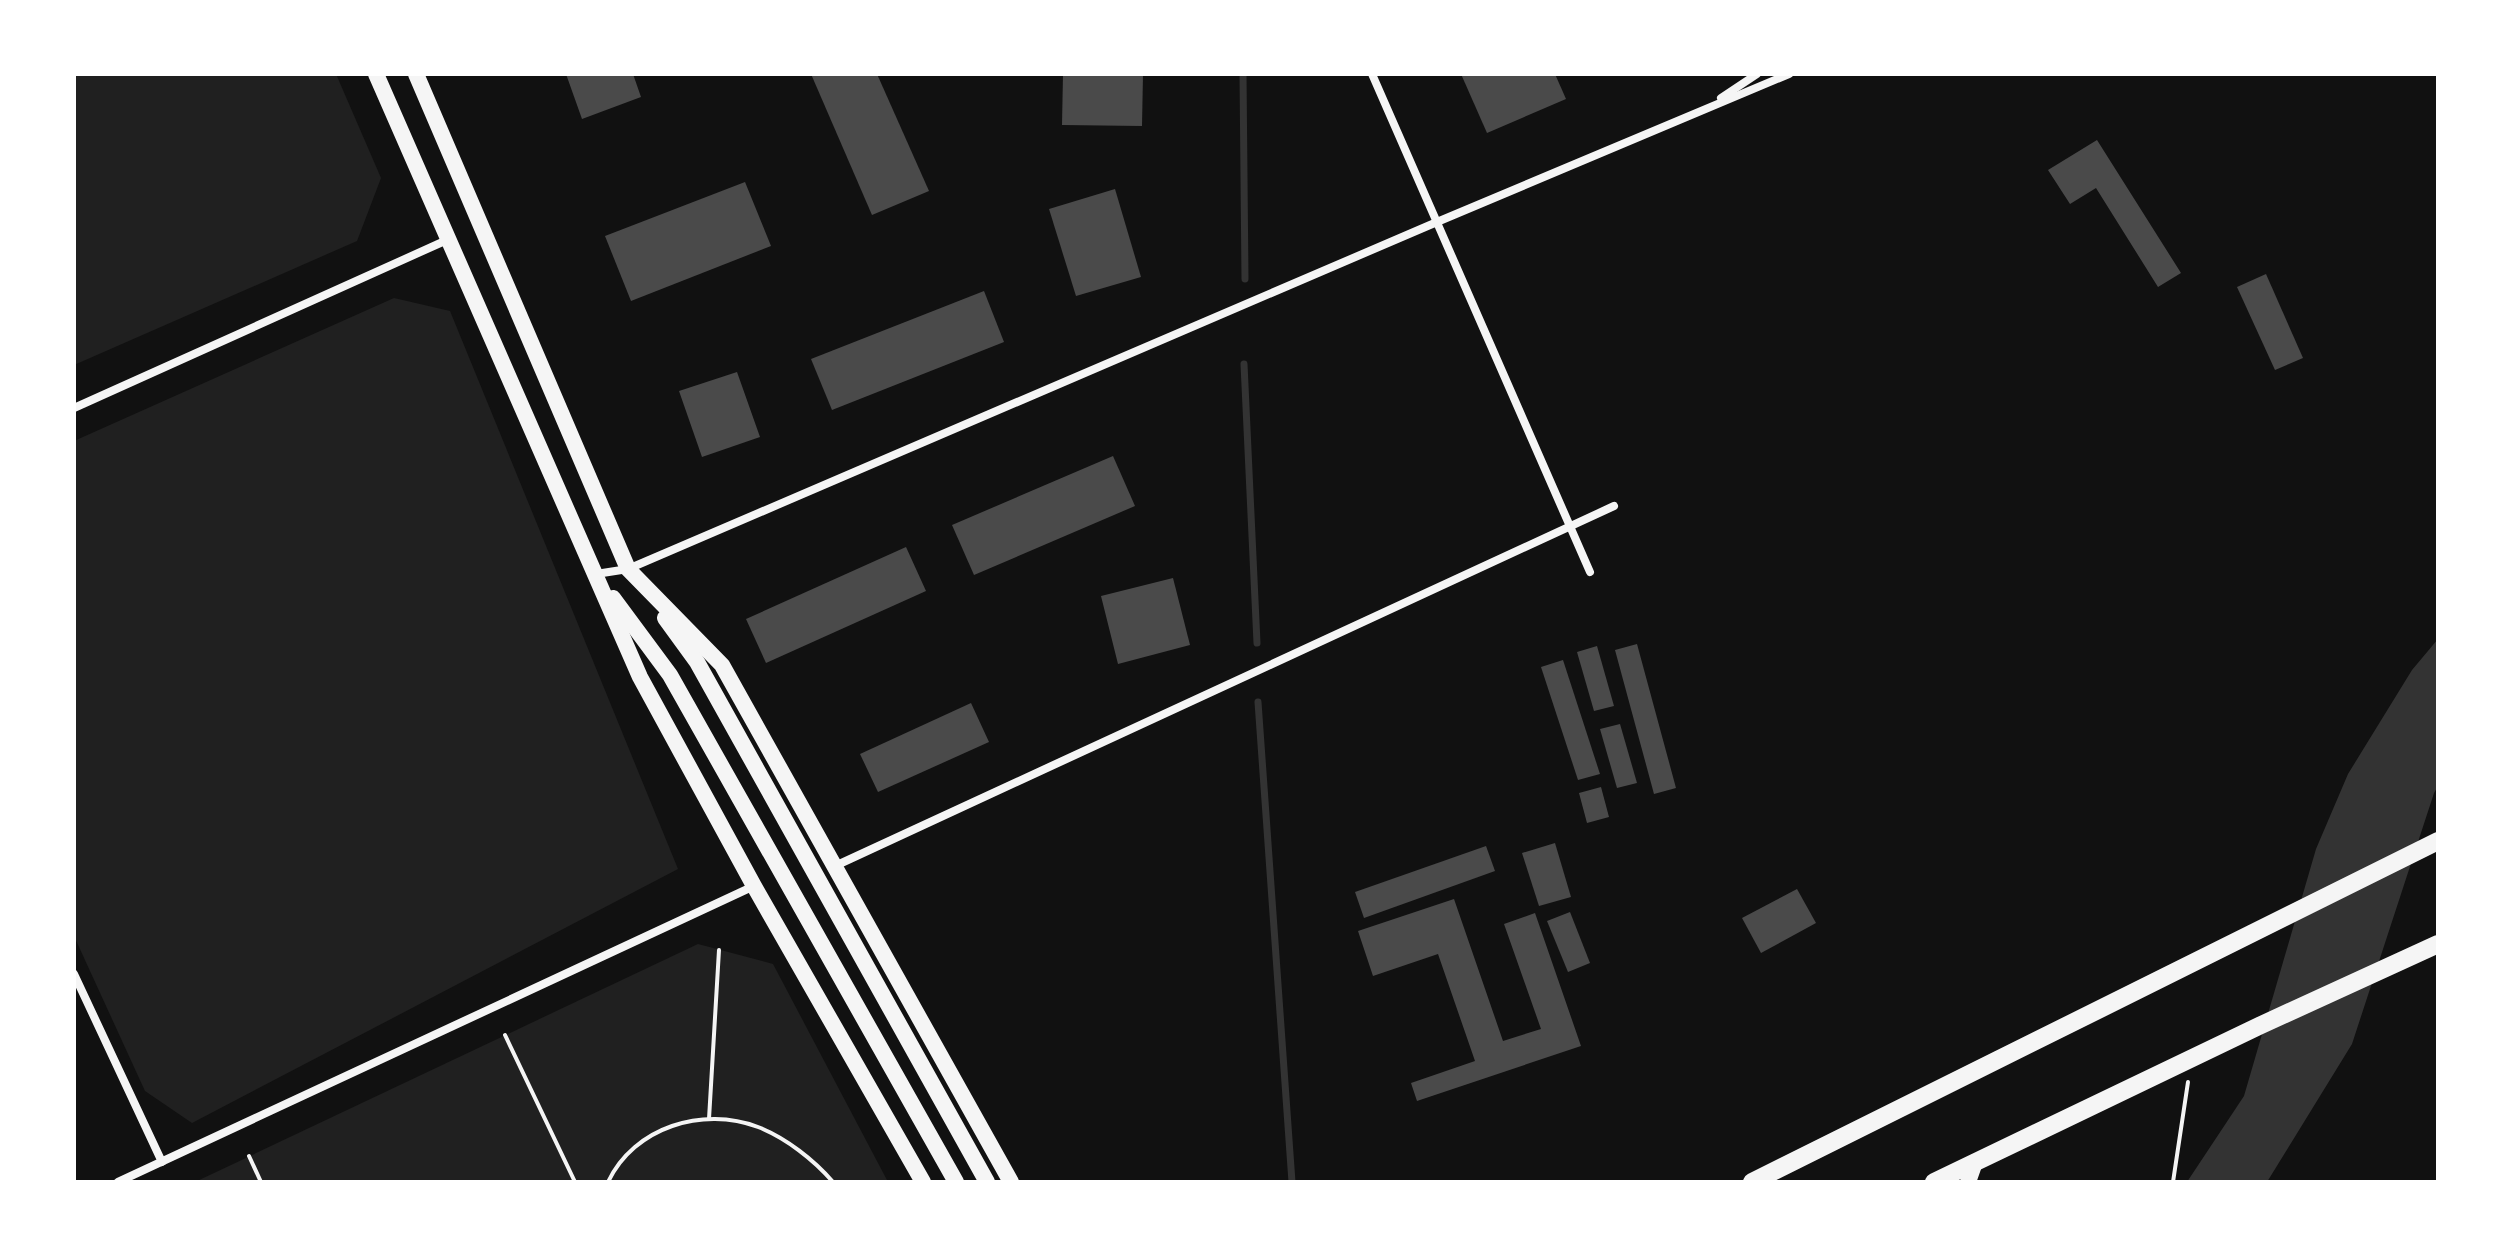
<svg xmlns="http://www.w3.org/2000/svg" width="2512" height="1256" font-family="'Playfair Display',serif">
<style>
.green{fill:#202020}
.water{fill:#333}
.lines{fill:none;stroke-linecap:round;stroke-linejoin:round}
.stream{stroke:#333;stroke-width:7}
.building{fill:#4a4a4a}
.path{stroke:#f5f5f5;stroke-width:4}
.minor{stroke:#f5f5f5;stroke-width:8}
.secondary{stroke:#f5f5f5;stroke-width:16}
.primary{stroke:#f5f5f5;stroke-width:18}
</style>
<rect width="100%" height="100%" fill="#111"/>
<!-- green -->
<g class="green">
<polygon points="74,74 336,74 381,178 357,241 74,365"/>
<polygon points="394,298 450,311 678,869 192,1123 145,1091 74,936 74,441"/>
<polygon points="698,944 773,964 888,1182 195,1182"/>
</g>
<!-- water -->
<polygon class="water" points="2438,639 2438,786 2434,793 2352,1044 2267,1182 2187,1182 2244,1096 2316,849 2348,774 2412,670"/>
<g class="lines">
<!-- stream -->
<g class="stream">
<polyline points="1243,74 1245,279"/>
<polyline points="1244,364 1257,643"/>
<polyline points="1258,702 1292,1182"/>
</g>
</g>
<!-- building -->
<g class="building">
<polygon points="566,74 633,74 641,97 582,119"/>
<polygon points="811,74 877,74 929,191 872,215"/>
<polygon points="1063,74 1143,74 1142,126 1062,125"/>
<polygon points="1461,74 1555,74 1566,99 1487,133"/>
<polygon points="2097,140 2181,273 2158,287 2096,188 2070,204 2048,170"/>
<polygon points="745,182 771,246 631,301 605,236"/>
<polygon points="1115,189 1141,277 1076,296 1049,209"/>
<polygon points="2266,274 2303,358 2275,370 2237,287"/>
<polygon points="984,291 1004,342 832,410 811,359"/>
<polygon points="737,372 760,437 702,457 679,391"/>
<polygon points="1113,456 1135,506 974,575 952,525"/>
<polygon points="906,547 926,591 766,663 746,619"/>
<polygon points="1173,578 1190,645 1118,664 1101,596"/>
<polygon points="1637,644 1676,788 1654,794 1615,650"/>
<polygon points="1597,646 1614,706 1594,711 1577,652"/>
<polygon points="1563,660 1600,774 1578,780 1541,667"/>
<polygon points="971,703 989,742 878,792 860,754"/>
<polygon points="1620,724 1637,783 1617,788 1600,729"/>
<polygon points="1601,787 1609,817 1587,823 1579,793"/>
<polygon points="1555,843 1571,897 1539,906 1522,853"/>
<polygon points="1486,846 1495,871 1364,918 1355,892"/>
<polygon points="1797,889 1816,923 1761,953 1742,918"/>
<polygon points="1454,899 1503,1041 1541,1029 1504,924 1535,913 1581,1046 1417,1101 1411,1083 1475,1061 1438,954 1373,976 1358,931"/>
<polygon points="1570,912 1590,963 1568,972 1547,921"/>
</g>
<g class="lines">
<!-- path -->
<g class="path">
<polyline points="505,1035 575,1182"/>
<polyline points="709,1119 719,950"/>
<polyline points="249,1156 261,1182"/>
<path d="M 608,1182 C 634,1127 703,1106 758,1127 C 786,1138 814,1160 833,1182"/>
<polyline points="2173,1182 2188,1082"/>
</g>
<!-- minor -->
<g class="minor">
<polyline points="1372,74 1590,572"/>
<polyline points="1721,98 1757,74"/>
<polyline points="74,408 447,240"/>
<polyline points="596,574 628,569 1437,222 1789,74"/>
<polyline points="835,866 1614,506"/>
<polyline points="74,974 162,1162"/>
<polyline points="118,1182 754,886"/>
</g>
<!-- secondary -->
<g class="secondary">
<polyline points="376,74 640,677 754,886 923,1182"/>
<polyline points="416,74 628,569 722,665 1011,1182"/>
<polyline points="613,598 670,675 956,1182"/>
<polyline points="665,618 697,662 987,1182"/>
<polyline points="1968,1182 1975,1162"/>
</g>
<!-- primary -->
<g class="primary">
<polyline points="1752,1182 2438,841"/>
<polyline points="1934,1182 2259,1026 2438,944"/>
</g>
</g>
<!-- border -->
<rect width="2512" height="1256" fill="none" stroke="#ffffff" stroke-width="152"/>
</svg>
